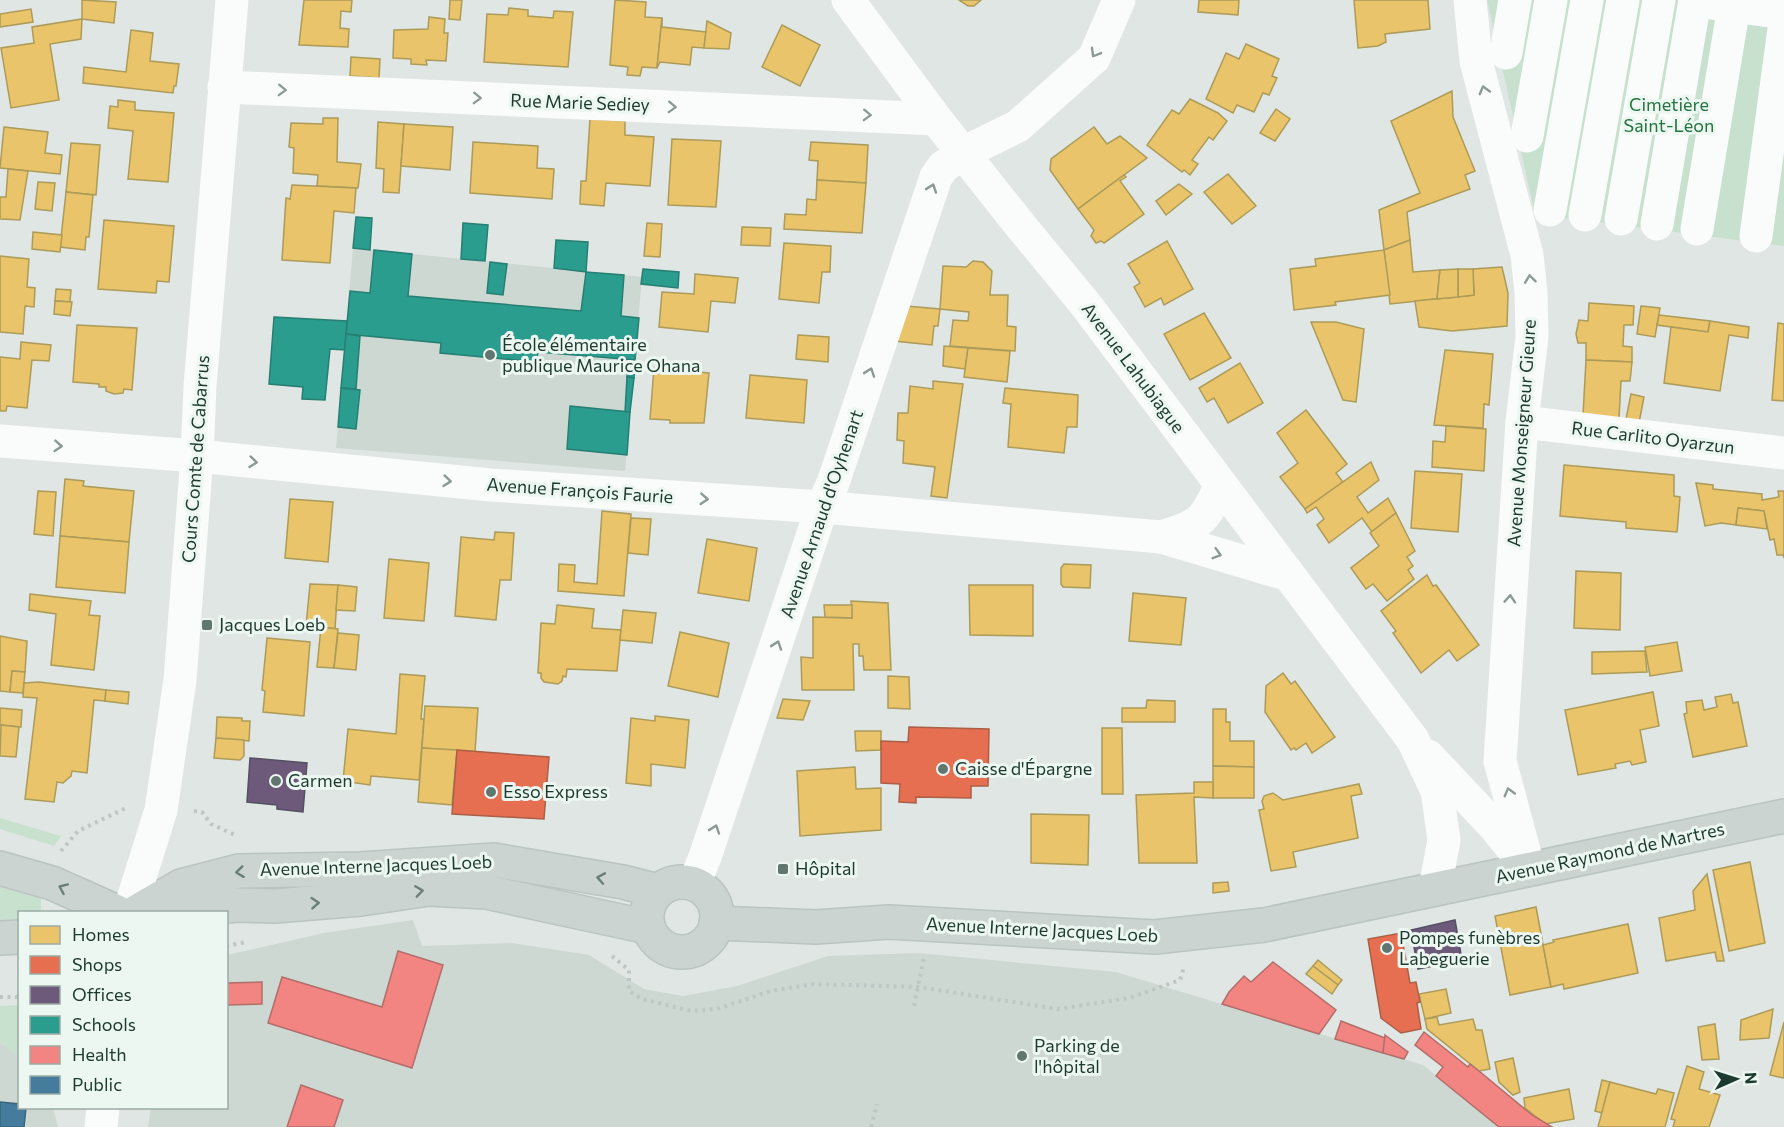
<svg xmlns="http://www.w3.org/2000/svg" width="1784" height="1127" font-family="Commissioner,sans-serif">
<style>
.built{fill:#cdd8d3}
.green{fill:#c7e1ce}
.homes{fill:#e9c46a;stroke:#ac9b59;stroke-width:1.5}
.shops{fill:#e76f51;stroke:#aa5f47;stroke-width:1.5}
.offices{fill:#6d597a;stroke:#555064;stroke-width:1.5}
.schools{fill:#2a9d8f;stroke:#267f73;stroke-width:1.5}
.health{fill:#f28482;stroke:#b26e6a;stroke-width:1.5}
.public{fill:#457b9d;stroke:#39687d;stroke-width:1.5}
.lines{fill:none;stroke-linecap:round;stroke-linejoin:round}
.major-casing{stroke:#bac4c0;stroke-width:36}
.path{stroke:#bec7c5;stroke-width:4;stroke-dasharray:3 4.5;stroke-linecap:butt}
.minor{stroke:#fafbfb;stroke-width:33}
.major{stroke:#cbd4d1;stroke-width:33}
.oneway{stroke:#8c9a96}
.oneway2{stroke:#6b7f79}
.poi-dot{fill:#61766f;stroke:#edf7f1;stroke-width:2}
.labels{text-anchor:middle;stroke-width:6;stroke-linejoin:round;paint-order:stroke}
.street-label{font-size:18px;fill:#1d3a31;stroke:#edf7f1}
.park-label{font-size:18px;fill:#257340;stroke:#edf7f1}
.poi-label{font-size:18px;fill:#1d3a31;stroke:#edf7f1;text-anchor:start}
</style>
<rect width="100%" height="100%" fill="#e0e6e3"/>
<!-- built -->
<g class="built">
<polygon points="353,248 642,277 625,471 336,448"/>
<polygon points="413,920 422,946 512,943 589,955 644,989 683,996 737,986 828,956 918,953 1116,972 1423,1065 1499,1127 148,1127 151,1108 226,1108 227,955 324,933"/>
<polygon points="0,1042 19,1056 20,1108 53,1108 58,1127 0,1127"/>
</g>
<!-- green -->
<g class="green">
<polygon points="1487,0 1784,0 1784,246 1535,214"/>
<polygon points="0,818 61,836 54,846 0,829"/>
<polygon points="0,884 41,896 41,912 20,912 19,919 0,920"/>
<polygon points="19,1005 20,1006 19,1056 0,1042 0,1006"/>
</g>
<!-- homes -->
<g class="homes">
<polygon points="82,0 116,2 114,23 82,19"/>
<polygon points="304,0 352,0 351,12 341,11 340,28 349,29 348,47 299,45"/>
<polygon points="450,0 462,0 460,20 449,19"/>
<polygon points="615,0 646,2 645,17 662,18 657,68 642,67 640,76 627,75 628,67 610,65"/>
<polygon points="959,0 981,0 974,6 968,6"/>
<polygon points="1199,0 1239,0 1238,15 1198,12"/>
<polygon points="1354,0 1428,0 1430,29 1385,34 1386,42 1378,46 1358,48"/>
<polygon points="509,8 528,10 528,16 553,18 554,11 573,12 568,67 484,62 487,14 508,15"/>
<polygon points="31,9 33,22 0,27 0,14"/>
<polygon points="429,17 445,19 444,33 448,33 446,61 426,60 427,65 411,64 411,59 393,58 394,30 428,29"/>
<polygon points="662,18 662,27 706,32 704,48 692,47 690,65 660,62 657,68"/>
<polygon points="82,19 81,39 50,44 59,100 11,108 1,48 34,43 32,27"/>
<polygon points="707,21 731,33 729,49 704,48"/>
<polygon points="782,25 820,45 800,86 762,67"/>
<polygon points="131,30 153,33 150,61 179,64 176,86 174,86 173,93 83,83 84,67 126,72"/>
<polygon points="1246,44 1279,59 1272,76 1277,78 1269,95 1263,93 1254,112 1237,105 1233,113 1206,99 1226,53 1239,59"/>
<polygon points="351,57 380,59 379,78 350,76"/>
<polygon points="1452,91 1453,117 1475,171 1465,175 1470,189 1407,212 1410,240 1384,250 1379,210 1420,193 1391,121"/>
<polygon points="1190,99 1218,113 1227,121 1213,140 1209,137 1192,160 1198,164 1190,175 1184,170 1182,172 1147,145 1172,110 1179,114"/>
<polygon points="118,100 135,102 135,110 174,113 168,182 128,179 133,131 108,128 110,106 118,107"/>
<polygon points="1276,109 1290,119 1275,141 1260,133"/>
<polygon points="323,118 338,118 337,162 361,164 358,188 317,186 318,175 293,173 294,148 289,147 291,123 323,124"/>
<polygon points="590,119 625,121 625,135 654,137 650,186 606,183 604,206 580,204 581,181 586,181"/>
<polygon points="378,122 404,124 399,193 383,192 384,169 376,168"/>
<polygon points="404,124 453,127 450,170 401,166"/>
<polygon points="4,127 48,132 45,153 62,155 60,174 0,168"/>
<polygon points="1094,127 1107,144 1120,136 1147,158 1078,209 1050,170 1051,159"/>
<polygon points="672,139 721,141 716,207 668,205"/>
<polygon points="473,142 538,146 537,168 554,169 552,199 470,193"/>
<polygon points="811,142 868,145 866,183 817,180 818,161 809,160"/>
<polygon points="71,143 100,145 96,195 66,192"/>
<polygon points="8,169 28,171 20,220 0,219 0,197 6,197"/>
<polygon points="1228,174 1256,206 1232,224 1204,192"/>
<polygon points="1124,175 1126,177 1120,181 1144,214 1104,243 1101,241 1096,243 1091,236 1094,230 1078,209"/>
<polygon points="817,180 866,183 862,233 784,229 785,214 806,215 807,199 816,200"/>
<polygon points="38,182 55,183 52,211 35,209"/>
<polygon points="1179,184 1192,194 1166,215 1156,201"/>
<polygon points="292,185 356,188 354,213 334,211 330,263 282,260 286,198 290,199"/>
<polygon points="66,192 93,195 89,237 86,237 85,250 60,247"/>
<polygon points="104,220 174,226 169,282 157,281 156,293 98,289"/>
<polygon points="647,223 662,224 660,257 644,256"/>
<polygon points="742,227 771,228 770,246 741,245"/>
<polygon points="33,232 62,235 60,252 32,249"/>
<polygon points="1410,240 1413,272 1440,270 1437,299 1390,304 1384,250"/>
<polygon points="1167,241 1193,289 1164,305 1161,298 1145,307 1134,287 1140,283 1128,264"/>
<polygon points="784,243 831,246 830,272 822,272 819,303 779,299"/>
<polygon points="1384,250 1390,295 1335,302 1336,305 1294,310 1290,269 1316,266 1315,259"/>
<polygon points="0,256 29,259 27,287 35,288 34,307 25,306 23,334 0,332"/>
<polygon points="973,261 983,262 992,271 990,295 1008,295 1007,326 1016,327 1015,351 950,346 953,320 968,321 969,312 940,309 943,266 966,267"/>
<polygon points="1502,267 1508,293 1507,326 1452,331 1419,327 1415,301 1474,295 1473,269"/>
<polygon points="1458,269 1473,269 1474,295 1458,297"/>
<polygon points="1458,269 1458,297 1437,299 1440,270"/>
<polygon points="695,274 738,278 735,303 711,301 708,332 659,327 662,292 694,294"/>
<polygon points="56,289 71,290 70,302 55,301"/>
<polygon points="55,301 72,302 70,316 54,314"/>
<polygon points="1589,303 1634,306 1633,325 1624,325 1623,346 1632,347 1632,362 1586,360 1586,343 1578,343 1576,334 1579,320 1588,321"/>
<polygon points="906,306 940,309 938,326 934,326 932,345 894,341"/>
<polygon points="1641,306 1660,308 1655,337 1637,334"/>
<polygon points="1204,313 1231,358 1190,380 1164,334"/>
<polygon points="1659,315 1710,321 1708,332 1657,325"/>
<polygon points="1710,321 1749,327 1748,338 1729,335 1720,391 1664,383 1671,327 1708,332"/>
<polygon points="1311,322 1336,322 1364,329 1356,402 1343,400"/>
<polygon points="1778,323 1784,324 1784,401 1772,400"/>
<polygon points="77,325 137,328 132,390 124,389 123,393 114,394 106,391 106,387 99,387 99,384 73,382"/>
<polygon points="798,335 829,337 828,362 796,359"/>
<polygon points="21,342 51,345 49,361 32,360 27,408 7,406 6,411 0,411 0,357 20,359"/>
<polygon points="944,346 968,348 965,369 943,366"/>
<polygon points="968,348 1010,351 1007,382 964,377"/>
<polygon points="1445,350 1493,354 1489,405 1484,404 1483,428 1434,425"/>
<polygon points="1586,360 1632,362 1630,381 1621,381 1619,418 1583,415"/>
<polygon points="1240,363 1263,403 1228,423 1214,398 1207,402 1199,388"/>
<polygon points="654,368 709,373 704,423 670,423 670,420 650,419"/>
<polygon points="750,375 807,380 804,423 746,418"/>
<polygon points="933,381 963,384 947,498 931,496 935,467 903,463 904,441 897,440 898,413 908,413 910,386 933,389"/>
<polygon points="1005,388 1078,395 1077,427 1067,427 1064,453 1008,447 1011,404 1003,403"/>
<polygon points="1631,394 1644,397 1639,423 1626,419"/>
<polygon points="1306,410 1347,464 1336,473 1343,482 1305,509 1280,477 1298,463 1277,433"/>
<polygon points="1446,426 1486,429 1484,471 1432,467 1433,441 1445,442"/>
<polygon points="1371,462 1379,480 1357,497 1368,513 1388,498 1396,513 1372,532 1362,518 1329,543 1317,525 1324,519 1316,507 1307,513 1305,509"/>
<polygon points="1564,465 1674,475 1674,496 1680,497 1677,532 1626,528 1626,522 1560,516"/>
<polygon points="1415,471 1462,474 1458,532 1411,528"/>
<polygon points="65,479 84,481 83,486 134,491 129,542 60,536"/>
<polygon points="1696,483 1713,485 1713,489 1762,494 1762,500 1779,497 1778,491 1784,491 1784,558 1783,555 1777,555 1774,539 1770,540 1764,511 1738,508 1736,525 1721,523 1705,526"/>
<polygon points="38,491 56,492 53,536 34,534"/>
<polygon points="290,499 333,502 328,562 285,558"/>
<polygon points="1738,508 1764,511 1767,529 1736,525"/>
<polygon points="602,511 631,514 624,596 558,591 559,564 575,565 574,582 597,584"/>
<polygon points="1396,513 1415,551 1407,557 1413,566 1408,570 1414,579 1387,601 1373,584 1366,589 1351,568 1379,546 1370,533"/>
<polygon points="631,518 651,519 648,555 628,553"/>
<polygon points="495,532 514,533 511,580 500,580 496,620 455,616 461,537 494,540"/>
<polygon points="60,536 129,542 125,593 56,587"/>
<polygon points="707,539 757,548 749,601 698,593"/>
<polygon points="389,559 429,563 424,621 384,618"/>
<polygon points="1064,564 1091,565 1090,588 1063,587 1061,584 1061,568"/>
<polygon points="1576,571 1621,573 1620,630 1574,628"/>
<polygon points="1427,575 1433,586 1436,585 1479,645 1457,661 1449,650 1421,673 1393,633 1396,631 1381,611"/>
<polygon points="310,584 338,585 335,629 306,626"/>
<polygon points="338,585 357,587 355,611 336,610"/>
<polygon points="969,585 1033,585 1033,636 970,635"/>
<polygon points="1133,593 1186,598 1181,645 1129,641"/>
<polygon points="30,594 91,601 89,615 100,616 94,670 51,665 56,614 29,610"/>
<polygon points="851,601 888,603 891,670 864,670 863,656 859,656 859,644 853,644 854,690 802,690 801,657 813,658 813,617 852,618"/>
<polygon points="557,605 594,609 592,628 621,630 617,671 567,669 566,677 563,676 562,681 558,684 544,682 541,678 541,673 538,673 541,623 555,624"/>
<polygon points="824,605 852,605 852,618 825,617"/>
<polygon points="623,610 656,613 652,643 620,640"/>
<polygon points="321,627 338,629 334,668 317,667"/>
<polygon points="680,632 729,643 718,697 668,686"/>
<polygon points="338,633 359,635 356,670 334,668"/>
<polygon points="0,636 27,641 25,672 12,671 10,692 0,691"/>
<polygon points="267,638 310,642 304,716 263,712 265,691 262,690"/>
<polygon points="1677,642 1682,671 1650,676 1645,647"/>
<polygon points="1645,651 1647,672 1592,674 1592,652"/>
<polygon points="12,671 25,672 23,693 10,692"/>
<polygon points="1283,673 1291,684 1295,681 1335,737 1312,753 1306,743 1296,750 1294,748 1291,750 1265,712 1266,686"/>
<polygon points="400,674 425,676 421,719 424,719 419,780 371,776 370,785 343,781 348,729 396,734"/>
<polygon points="888,676 909,677 910,709 888,708"/>
<polygon points="39,682 106,690 105,701 94,700 87,773 72,771 71,776 63,783 57,782 54,802 25,799 37,698 23,697 24,683"/>
<polygon points="106,690 129,692 128,704 105,701"/>
<polygon points="1653,692 1659,726 1640,730 1646,762 1632,765 1630,761 1615,764 1616,768 1578,775 1565,710"/>
<polygon points="1731,694 1733,703 1738,702 1747,746 1693,757 1684,714 1687,713 1686,702 1702,700 1704,710 1717,707 1715,697"/>
<polygon points="783,699 810,701 803,720 777,718"/>
<polygon points="1147,700 1175,701 1175,722 1122,722 1122,708 1146,708"/>
<polygon points="425,706 478,708 475,752 422,748"/>
<polygon points="0,708 22,710 21,727 0,725"/>
<polygon points="1213,709 1226,709 1226,722 1230,722 1230,741 1254,741 1254,767 1213,766"/>
<polygon points="655,716 689,720 685,768 651,764 651,786 626,783 631,718 655,721"/>
<polygon points="217,717 242,718 242,721 250,721 249,741 216,738"/>
<polygon points="1,725 19,727 16,757 0,756"/>
<polygon points="1102,728 1122,728 1123,794 1102,794"/>
<polygon points="855,731 881,731 881,750 856,751"/>
<polygon points="216,738 244,740 244,756 240,760 214,758"/>
<polygon points="422,748 457,750 452,805 418,802"/>
<polygon points="1213,766 1254,767 1254,798 1213,798"/>
<polygon points="855,767 856,789 881,788 881,830 800,836 797,771"/>
<polygon points="1194,782 1213,782 1213,798 1194,797 1197,863 1139,863 1136,795 1194,793"/>
<polygon points="1359,784 1362,794 1351,796 1358,838 1293,852 1296,867 1271,871 1259,810 1264,809 1262,801 1264,796 1273,793 1283,800"/>
<polygon points="1031,814 1089,815 1088,865 1031,863"/>
<polygon points="1750,862 1765,943 1729,951 1713,870"/>
<polygon points="1707,874 1724,961 1717,961 1715,952 1666,961 1659,918 1695,910 1693,891"/>
<polygon points="1228,882 1229,891 1213,893 1213,883"/>
<polygon points="1536,907 1551,987 1510,995 1495,916"/>
<polygon points="1628,924 1638,973 1564,989 1563,984 1551,987 1543,945 1554,942 1553,940"/>
<polygon points="1318,960 1342,980 1338,985 1313,966"/>
<polygon points="1313,966 1338,985 1332,994 1306,974"/>
<polygon points="1446,989 1451,1013 1425,1019 1419,994"/>
<polygon points="1773,1009 1769,1038 1740,1040 1741,1020"/>
<polygon points="1437,1017 1439,1025 1473,1019 1476,1030 1482,1030 1490,1069 1479,1071 1427,1029 1425,1019"/>
<polygon points="1784,1022 1784,1078 1770,1075"/>
<polygon points="1715,1024 1719,1059 1702,1060 1698,1027"/>
<polygon points="1513,1058 1520,1092 1513,1095 1499,1082 1495,1062"/>
<polygon points="1687,1066 1704,1072 1699,1089 1720,1095 1709,1127 1673,1127 1675,1120 1671,1119"/>
<polygon points="1602,1080 1610,1082 1602,1113 1595,1111"/>
<polygon points="1610,1082 1656,1094 1658,1089 1674,1093 1665,1127 1598,1127"/>
<polygon points="1569,1089 1574,1119 1545,1124 1525,1108 1524,1098"/>
</g>
<!-- shops -->
<g class="shops">
<polygon points="909,727 989,729 988,786 971,786 971,798 916,797 916,803 899,802 900,784 881,783 881,741 908,742"/>
<polygon points="457,750 549,757 544,819 452,814"/>
<polygon points="1401,933 1410,983 1416,982 1420,1002 1417,1003 1421,1029 1401,1033 1381,1018 1368,939"/>
</g>
<!-- offices -->
<g class="offices">
<polygon points="250,758 307,763 303,812 277,809 277,805 247,802"/>
<polygon points="1455,920 1462,960 1418,969 1411,930"/>
</g>
<!-- schools -->
<g class="schools">
<polygon points="356,217 372,218 370,250 353,248"/>
<polygon points="463,223 488,225 485,261 461,259"/>
<polygon points="556,240 588,242 586,272 554,268"/>
<polygon points="374,250 412,254 408,296 581,311 586,272 624,275 621,316 639,318 635,360 538,352 536,362 440,353 441,343 346,334 350,291 370,293"/>
<polygon points="490,262 507,264 503,295 487,293"/>
<polygon points="643,269 679,272 678,288 641,284"/>
<polygon points="274,317 347,321 345,350 330,349 325,400 302,399 303,387 269,384"/>
<polygon points="346,334 360,336 356,389 341,388"/>
<polygon points="628,362 635,363 634,378 627,377"/>
<polygon points="627,377 634,378 630,412 625,412"/>
<polygon points="341,388 360,390 356,429 338,427"/>
<polygon points="570,406 630,412 627,455 567,449"/>
</g>
<!-- health -->
<g class="health">
<polygon points="398,951 443,965 412,1068 268,1023 282,977 382,1007"/>
<polygon points="1273,962 1336,1010 1319,1034 1222,1004 1229,992 1244,976 1251,982"/>
<polygon points="262,982 262,1004 226,1005 226,983"/>
<polygon points="1341,1021 1385,1038 1383,1053 1335,1039"/>
<polygon points="1424,1032 1468,1067 1470,1064 1479,1071 1532,1115 1552,1127 1499,1127 1436,1076 1443,1067 1415,1045"/>
<polygon points="1385,1035 1408,1052 1404,1059 1383,1053"/>
<polygon points="301,1085 343,1100 334,1127 287,1127"/>
</g>
<!-- public -->
<polygon class="public" points="0,1102 20,1104 20,1108 26,1108 24,1127 0,1127"/>
<g class="lines">
<defs>
<g id="major">
<polyline points="0,868 52,883 117,912"/>
<circle cx="682" cy="917" r="35"/>
<polyline points="136,912 181,886 239,871 361,869 494,860 623,882 658,891"/>
<polyline points="173,912 236,905 275,906 361,899 429,889 486,892 648,927"/>
<polyline points="716,923 816,927 889,922 1155,937 1264,925 1784,816"/>
<polyline points="0,938 20,937"/>
</g>
</defs>
<!-- major casing -->
<use href="#major" class="major-casing"/>
<!-- path -->
<g class="path">
<polyline points="194,811 202,812 211,824 235,835"/>
<polyline points="61,851 78,831 126,808"/>
<polyline points="226,946 246,942"/>
<polyline points="612,956 629,970 629,991 642,999 691,1011 717,1009 771,991 814,984 919,987 1058,1009 1129,998 1180,980 1184,967"/>
<polyline points="0,997 20,997"/>
<polyline points="914,1006 924,957"/>
<polyline points="871,1127 877,1104"/>
</g>
<!-- minor -->
<g class="minor">
<polyline points="848,0 936,119 1020,225 1086,305 1413,740 1437,791 1444,840 1435,888"/>
<polyline points="1470,0 1476,61 1527,255 1531,292 1532,336 1522,422 1500,761 1529,869"/>
<polyline points="1711,3 1784,13"/>
<polyline points="1506,53 1515,0"/>
<polyline points="224,87 936,119"/>
<polyline points="1527,136 1551,0"/>
<polyline points="1550,210 1587,0"/>
<polyline points="1585,215 1623,0"/>
<polyline points="1621,219 1659,0"/>
<polyline points="1657,224 1695,0"/>
<polyline points="1697,229 1735,0"/>
<polyline points="1756,236 1784,29"/>
<polyline points="1522,422 1784,453"/>
<polyline points="0,441 197,456 491,485 822,507 1161,537 1289,575"/>
<path d="M 1161,537 C 1199,525 1204,523 1220,486"/>
<polyline points="1428,756 1495,827 1520,858"/>
<polyline points="694,884 705,857 822,507 833,483 936,177 943,167 963,153 1018,126 1094,58 1119,0"/>
<polyline points="129,912 161,810 180,680 197,456 200,386 232,0"/>
<polyline points="101,1127 103,1108"/>
</g>
<!-- major -->
<use href="#major" class="major"/>
</g>
<!-- one-way arrows -->
<defs><path id="oneway-chevron" d="M-2-3.5L2.5 0L-2 3.5" fill="none" stroke-width="1.6" stroke-linecap="round" stroke-linejoin="round" transform="scale(1.5)"/></defs>
<g class="oneway">
<use href="#oneway-chevron" transform="translate(1095 53) rotate(120)"/>
<use href="#oneway-chevron" transform="translate(282 90) rotate(2)"/>
<use href="#oneway-chevron" transform="translate(1484 90) rotate(-105)"/>
<use href="#oneway-chevron" transform="translate(477 98) rotate(2)"/>
<use href="#oneway-chevron" transform="translate(672 107) rotate(2)"/>
<use href="#oneway-chevron" transform="translate(867 115) rotate(2)"/>
<use href="#oneway-chevron" transform="translate(932 188) rotate(-71)"/>
<use href="#oneway-chevron" transform="translate(1530 279) rotate(-97)"/>
<use href="#oneway-chevron" transform="translate(870 372) rotate(-71)"/>
<use href="#oneway-chevron" transform="translate(58 446) rotate(4)"/>
<use href="#oneway-chevron" transform="translate(253 462) rotate(6)"/>
<use href="#oneway-chevron" transform="translate(447 481) rotate(6)"/>
<use href="#oneway-chevron" transform="translate(704 499) rotate(4)"/>
<use href="#oneway-chevron" transform="translate(1217 554) rotate(16)"/>
<use href="#oneway-chevron" transform="translate(1510 599) rotate(-86)"/>
<use href="#oneway-chevron" transform="translate(777 645) rotate(-71)"/>
<use href="#oneway-chevron" transform="translate(1509 792) rotate(-105)"/>
<use href="#oneway-chevron" transform="translate(715 829) rotate(-71)"/>
</g>
<g class="oneway2">
<use href="#oneway-chevron" transform="translate(240 872) rotate(173)"/>
<use href="#oneway-chevron" transform="translate(601 878) rotate(-170)"/>
<use href="#oneway-chevron" transform="translate(63 888) rotate(-156)"/>
<use href="#oneway-chevron" transform="translate(419 891) rotate(-8)"/>
<use href="#oneway-chevron" transform="translate(315 903) rotate(-4)"/>
</g>
<!-- markers -->
<g class="poi-dot">
<circle cx="490" cy="355" r="6"/>
<rect x="201" y="619" width="12" height="12" rx="3"/>
<circle cx="943" cy="769" r="6"/>
<circle cx="276" cy="781" r="6"/>
<circle cx="491" cy="792" r="6"/>
<rect x="777" y="863" width="12" height="12" rx="3"/>
<circle cx="1387" cy="948" r="6"/>
<circle cx="1022" cy="1056" r="6"/>
</g>
<g class="labels">
<!-- street labels -->
<g class="street-label">
<text transform="translate(580 103) rotate(2)" y="6">Rue Marie Sediey</text>
<text transform="translate(1133 368) rotate(53)" y="6">Avenue Lahubiague</text>
<text transform="translate(1522 433) rotate(-86)" y="6">Avenue Monseigneur Gieure</text>
<text transform="translate(1653 438) rotate(7)" y="6">Rue Carlito Oyarzun</text>
<text transform="translate(196 459) rotate(-86)" y="6">Cours Comte de Cabarrus</text>
<text transform="translate(580 491) rotate(4)" y="6">Avenue François Faurie</text>
<text transform="translate(822 514) rotate(-71)" y="6">Avenue Arnaud d'Oyhenart</text>
<text transform="translate(1610 853) rotate(-12)" y="6">Avenue Raymond de Martres</text>
<text transform="translate(376 866) rotate(-2)" y="6">Avenue Interne Jacques Loeb</text>
<text transform="translate(1042 930) rotate(3)" y="6">Avenue Interne Jacques Loeb</text>
</g>
<!-- park labels -->
<g class="park-label">
<text x="1669" y="111">Cimetière<tspan x="1669" dy="21">Saint-Léon</tspan></text>
</g>
<!-- poi labels -->
<g class="poi-label">
<text x="502" y="351">École élémentaire<tspan x="502" dy="21">publique Maurice Ohana</tspan></text>
<text x="219" y="631">Jacques Loeb</text>
<text x="955" y="775">Caisse d'Épargne</text>
<text x="288" y="787">Carmen</text>
<text x="503" y="798">Esso Express</text>
<text x="795" y="875">Hôpital</text>
<text x="1399" y="944">Pompes funèbres<tspan x="1399" dy="21">Labeguerie</tspan></text>
<text x="1034" y="1052">Parking de<tspan x="1034" dy="21">l'hôpital</tspan></text>
</g>
</g>
<!-- legend -->
<rect x="18" y="911" width="210" height="198" fill="#edf7f1" stroke="#9aaba4" stroke-width="1.5"/>
<rect x="30" y="926" width="30" height="18" fill="#e9c46a" stroke="#9aaba4" stroke-width="1.5"/>
<text x="72" y="941" font-size="18" fill="#1d3a31">Homes</text>
<rect x="30" y="956" width="30" height="18" fill="#e76f51" stroke="#9aaba4" stroke-width="1.5"/>
<text x="72" y="971" font-size="18" fill="#1d3a31">Shops</text>
<rect x="30" y="986" width="30" height="18" fill="#6d597a" stroke="#9aaba4" stroke-width="1.5"/>
<text x="72" y="1001" font-size="18" fill="#1d3a31">Offices</text>
<rect x="30" y="1016" width="30" height="18" fill="#2a9d8f" stroke="#9aaba4" stroke-width="1.5"/>
<text x="72" y="1031" font-size="18" fill="#1d3a31">Schools</text>
<rect x="30" y="1046" width="30" height="18" fill="#f28482" stroke="#9aaba4" stroke-width="1.5"/>
<text x="72" y="1061" font-size="18" fill="#1d3a31">Health</text>
<rect x="30" y="1076" width="30" height="18" fill="#457b9d" stroke="#9aaba4" stroke-width="1.5"/>
<text x="72" y="1091" font-size="18" fill="#1d3a31">Public</text>
<!-- north arrow -->
<g transform="translate(1736 1079) rotate(87)" stroke="#edf7f1" stroke-width="4.5" paint-order="stroke">
<path d="M0-4.5L10 22L0 15L-10 22Z" fill="#1d3a31"/>
<text y="-9" font-size="16" font-weight="bold" text-anchor="middle" fill="#1d3a31">N</text>
</g>
</svg>
